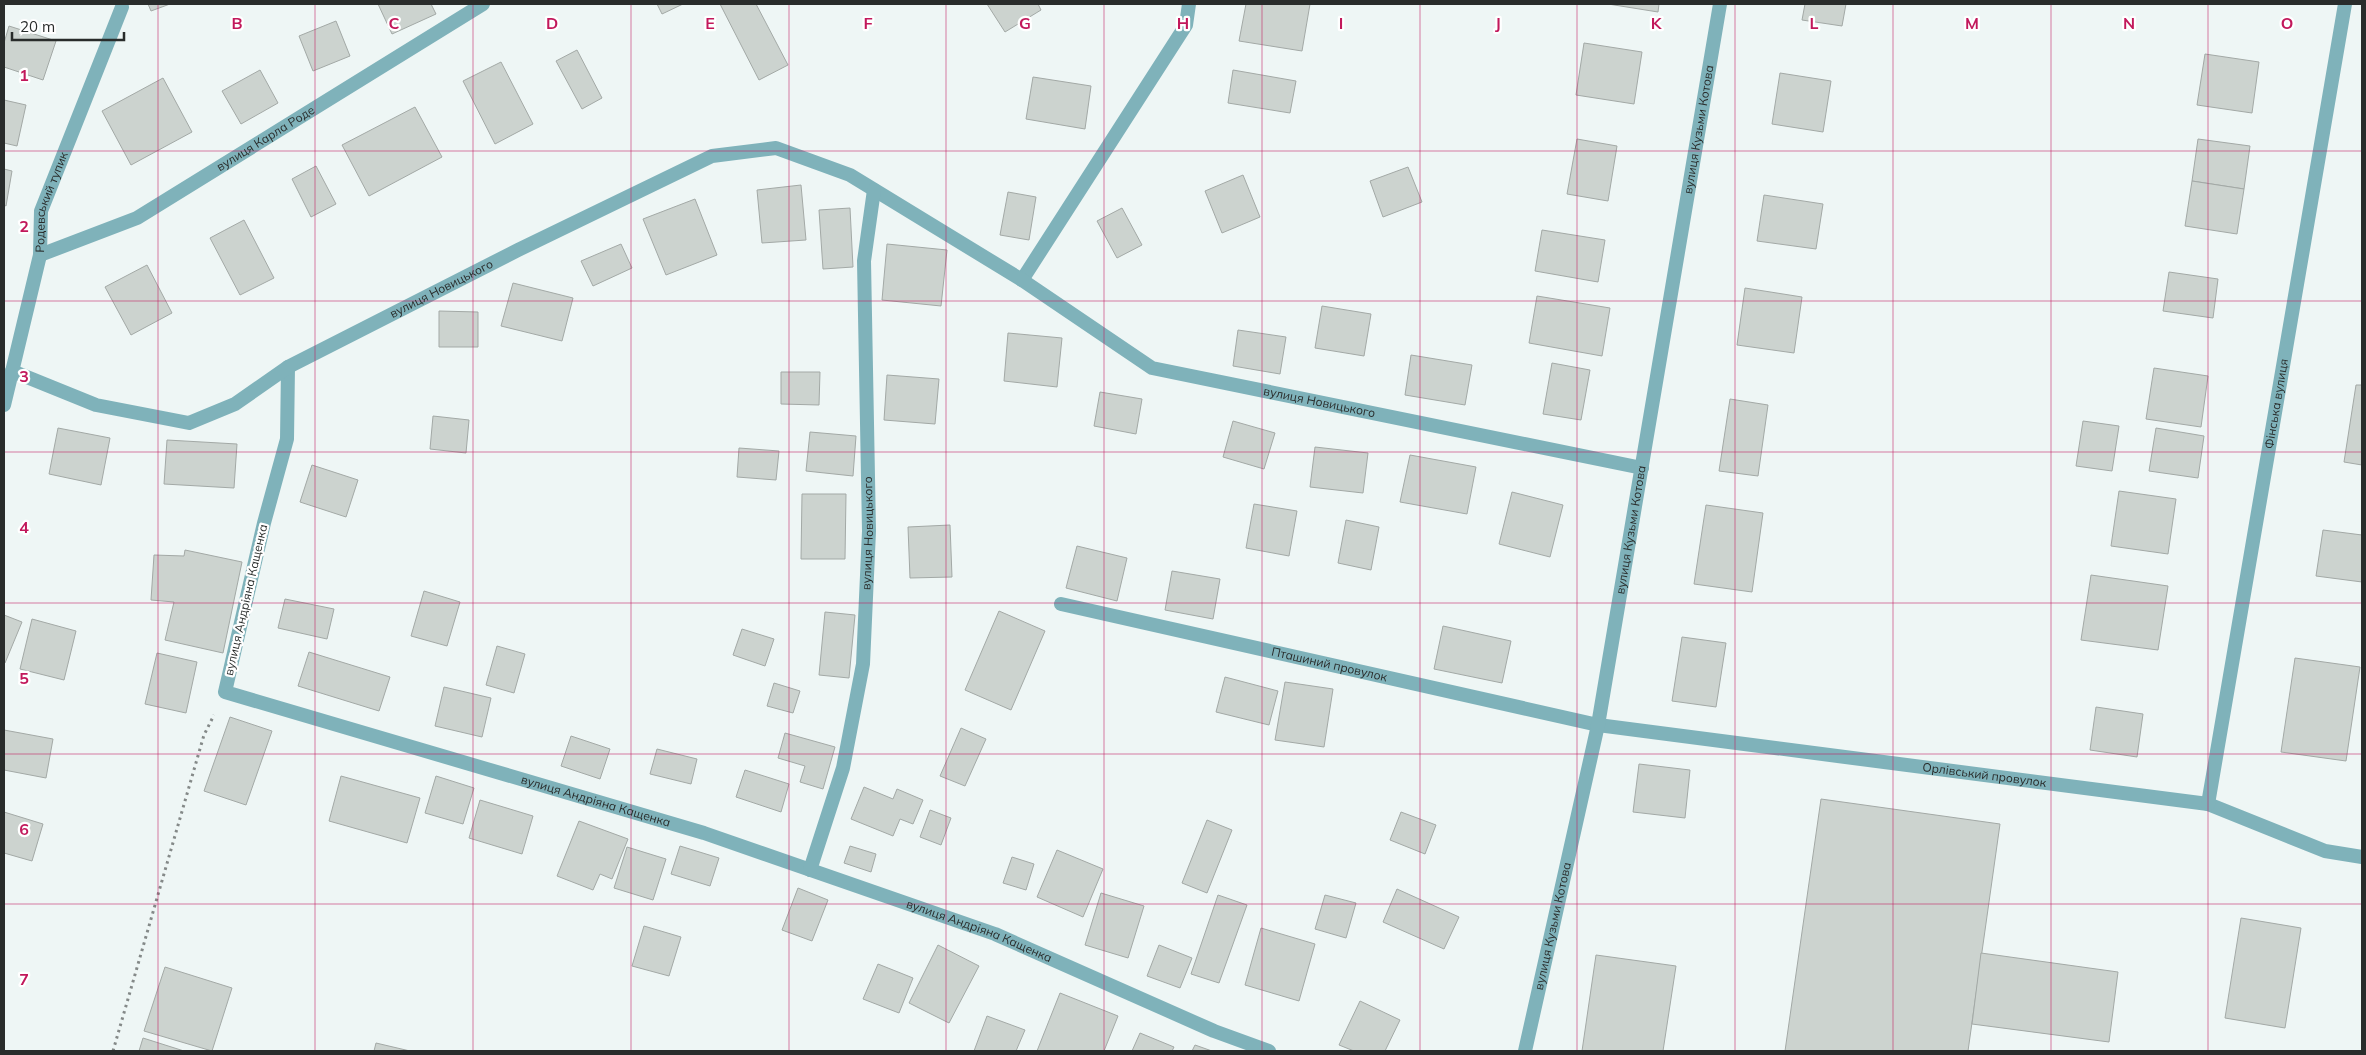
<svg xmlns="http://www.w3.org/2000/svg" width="2366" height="1055" font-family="Mulish,sans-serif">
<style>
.building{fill:#ccd3cf;stroke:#a3a9a6}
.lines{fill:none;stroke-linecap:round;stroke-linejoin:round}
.path{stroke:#848988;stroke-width:3;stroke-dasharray:2.5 4;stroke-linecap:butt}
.minor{stroke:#7fb2ba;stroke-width:14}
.grid{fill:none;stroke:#c2185b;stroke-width:1;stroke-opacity:0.55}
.labels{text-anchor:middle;stroke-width:4.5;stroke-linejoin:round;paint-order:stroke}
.street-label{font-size:12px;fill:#292c2b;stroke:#fff}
.grid-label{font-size:16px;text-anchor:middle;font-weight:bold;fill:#c2185b;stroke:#fff;stroke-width:4.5;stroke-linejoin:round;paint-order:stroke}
</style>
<rect width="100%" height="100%" fill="#eef6f5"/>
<!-- building -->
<g class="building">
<polygon points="148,4 170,4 151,11"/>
<polygon points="378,4 431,4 436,14 392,34"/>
<polygon points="657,4 683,4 662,14"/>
<polygon points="720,4 756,4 788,65 759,80"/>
<polygon points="987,4 1038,4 1041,10 1005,32"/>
<polygon points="1246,4 1310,4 1302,51 1239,41"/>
<polygon points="1608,4 1659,4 1658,12"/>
<polygon points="1805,4 1846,4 1842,26 1802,20"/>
<polygon points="336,21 350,56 313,71 299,36"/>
<polygon points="9,26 56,41 43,80 4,67 4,43"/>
<polygon points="1584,43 1642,52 1634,104 1576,95"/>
<polygon points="577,50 602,98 582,109 556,61"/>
<polygon points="2205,54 2259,62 2252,113 2197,105"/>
<polygon points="501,62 533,124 495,144 463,81"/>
<polygon points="260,70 278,103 241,124 222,91"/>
<polygon points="1233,70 1296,81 1290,113 1228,103"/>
<polygon points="1780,73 1831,81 1823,132 1772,124"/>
<polygon points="1033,77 1091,86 1085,129 1026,119"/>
<polygon points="163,78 192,132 131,165 102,111"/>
<polygon points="4,100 26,105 17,146 4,143"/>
<polygon points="415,107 442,157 369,196 342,145"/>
<polygon points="1577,139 1617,146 1608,201 1567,194"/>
<polygon points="2198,139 2250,146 2244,189 2192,181"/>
<polygon points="316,166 336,204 311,217 292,179"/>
<polygon points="1408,167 1422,202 1383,217 1370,181"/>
<polygon points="4,169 12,171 6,206 4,205"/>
<polygon points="1243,175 1260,217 1222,233 1205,191"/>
<polygon points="2192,181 2244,189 2237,234 2185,226"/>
<polygon points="801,185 806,240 762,243 757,190"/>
<polygon points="1008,192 1036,197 1029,240 1000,235"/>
<polygon points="1764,195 1823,204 1816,249 1757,241"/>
<polygon points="695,199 717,255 666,275 643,219"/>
<polygon points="850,208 853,267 823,269 819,210"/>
<polygon points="1122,208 1142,245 1117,258 1097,221"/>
<polygon points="244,220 274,278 240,295 210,238"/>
<polygon points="1542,230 1605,240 1598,282 1535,271"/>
<polygon points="621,244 632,268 593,286 581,261"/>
<polygon points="887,244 947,250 941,306 882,300"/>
<polygon points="147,265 172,313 131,335 105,287"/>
<polygon points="2169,272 2218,279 2213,318 2163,311"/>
<polygon points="513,283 573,298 562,341 501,326"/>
<polygon points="1745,288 1802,297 1794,353 1737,345"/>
<polygon points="1537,296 1610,308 1602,356 1529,343"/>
<polygon points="1322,306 1371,314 1364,356 1315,348"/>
<polygon points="439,311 478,312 478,347 439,347"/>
<polygon points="1238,330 1286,337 1280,374 1233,366"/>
<polygon points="1008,333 1062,338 1057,387 1004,381"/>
<polygon points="1411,355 1472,365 1465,405 1405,395"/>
<polygon points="1552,363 1590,370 1581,420 1543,414"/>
<polygon points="2154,368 2208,376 2201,427 2146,419"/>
<polygon points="781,372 820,372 819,405 781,404"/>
<polygon points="887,375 939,379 935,424 884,420"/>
<polygon points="2356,385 2362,385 2362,465 2344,462"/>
<polygon points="1100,392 1142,399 1136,434 1094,426"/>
<polygon points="1730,399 1768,405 1758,476 1719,471"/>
<polygon points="433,416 469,420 466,453 430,449"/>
<polygon points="1233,421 1275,433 1264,469 1223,457"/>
<polygon points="2083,421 2119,426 2112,471 2076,466"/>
<polygon points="58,428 110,438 101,485 49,474"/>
<polygon points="2156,428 2204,436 2198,478 2149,471"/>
<polygon points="810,432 856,436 853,476 806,471"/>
<polygon points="167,440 237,444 234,488 164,484"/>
<polygon points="1315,447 1368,453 1363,493 1310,487"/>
<polygon points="739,448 779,451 776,480 737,477"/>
<polygon points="1410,455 1476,467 1467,514 1400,502"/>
<polygon points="312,465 358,480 346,517 300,502"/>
<polygon points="2119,491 2176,499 2168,554 2111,546"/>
<polygon points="1512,492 1563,505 1550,557 1499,544"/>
<polygon points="802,494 846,494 845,559 801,559"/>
<polygon points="1254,504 1297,511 1289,556 1246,548"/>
<polygon points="1706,505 1763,513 1752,592 1694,584"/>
<polygon points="1346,520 1379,527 1371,570 1338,563"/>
<polygon points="950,525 952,577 910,578 908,527"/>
<polygon points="2323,530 2362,535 2362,582 2316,576"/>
<polygon points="1077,546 1127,558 1117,601 1066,588"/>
<polygon points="185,550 242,562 223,653 165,640 174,602 151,600 154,555 184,556"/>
<polygon points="1172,571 1220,579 1213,619 1165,610"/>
<polygon points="2091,575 2168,586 2158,650 2081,640"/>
<polygon points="424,591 460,602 447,646 411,636"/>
<polygon points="285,599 334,609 327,639 278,628"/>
<polygon points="999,611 1045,631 1011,710 965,690"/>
<polygon points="825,612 855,615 849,678 819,675"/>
<polygon points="4,615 22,622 5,663 4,663"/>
<polygon points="32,619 76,631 64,680 20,669"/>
<polygon points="1443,626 1511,641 1502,683 1434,669"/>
<polygon points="742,629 774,639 765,666 733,655"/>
<polygon points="1682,637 1726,643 1716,707 1672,701"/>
<polygon points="497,646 525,654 514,693 486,685"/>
<polygon points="309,652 390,677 379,711 298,686"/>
<polygon points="157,653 197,662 186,713 145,704"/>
<polygon points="2295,658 2360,667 2346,761 2281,752"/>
<polygon points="1225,677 1278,691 1269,725 1216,712"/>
<polygon points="1285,682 1333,689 1324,747 1275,740"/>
<polygon points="774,683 800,691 793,713 767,706"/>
<polygon points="444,687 491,698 482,737 435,726"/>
<polygon points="2096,707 2143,714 2137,757 2090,750"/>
<polygon points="230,717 272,731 246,805 204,791"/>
<polygon points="961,728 986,739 965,786 940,776"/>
<polygon points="4,730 53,739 46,778 4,770"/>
<polygon points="785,733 835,747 823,789 800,782 805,766 778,758"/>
<polygon points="571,736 610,749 600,779 561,766"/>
<polygon points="657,749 697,759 691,784 650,774"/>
<polygon points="1639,764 1690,770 1685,818 1633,812"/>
<polygon points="745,770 789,784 781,812 736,797"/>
<polygon points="341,776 420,798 407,843 329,821"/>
<polygon points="436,776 474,788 463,824 425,813"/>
<polygon points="864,787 893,799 897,789 923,800 913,824 900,819 893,836 851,819"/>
<polygon points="1821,799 2000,824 1968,1051 1785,1051"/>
<polygon points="480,800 533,816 522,854 469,838"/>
<polygon points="930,810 951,818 941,845 920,837"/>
<polygon points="4,812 43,824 32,861 4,853"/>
<polygon points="1401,812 1436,825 1425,854 1390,840"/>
<polygon points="1207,820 1232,830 1207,893 1182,883"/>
<polygon points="579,821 628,839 612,879 600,874 593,890 557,876"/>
<polygon points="680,846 719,858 710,886 671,874"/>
<polygon points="850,846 876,854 871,872 844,863"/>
<polygon points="627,847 666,859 653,900 614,888"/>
<polygon points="1057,850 1103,869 1083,917 1037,897"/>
<polygon points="1012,857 1034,864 1026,890 1003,883"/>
<polygon points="798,888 828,900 812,941 782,930"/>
<polygon points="1397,889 1459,917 1444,949 1383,922"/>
<polygon points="1101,893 1144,906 1128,958 1085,945"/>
<polygon points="1218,895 1247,905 1219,983 1191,974"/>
<polygon points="1325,895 1356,903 1346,938 1315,929"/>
<polygon points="2241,918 2301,928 2285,1028 2225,1018"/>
<polygon points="644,926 681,937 669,976 632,966"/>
<polygon points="1261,928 1315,944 1299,1001 1245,985"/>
<polygon points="938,945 979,966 949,1023 909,1003"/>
<polygon points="1159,945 1192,958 1180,988 1147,976"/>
<polygon points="1981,953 2118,972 2109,1042 1972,1024"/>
<polygon points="1596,955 1676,966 1663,1051 1582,1051"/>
<polygon points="878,964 913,978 899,1013 863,999"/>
<polygon points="165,967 232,988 212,1051 144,1031"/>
<polygon points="1060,993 1118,1016 1104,1051 1037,1051"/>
<polygon points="1360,1001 1400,1020 1385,1051 1354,1051 1339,1045"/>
<polygon points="987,1016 1025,1030 1016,1051 974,1051"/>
<polygon points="1140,1033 1174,1047 1172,1051 1132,1051"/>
<polygon points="143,1038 184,1051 139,1051"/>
<polygon points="376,1043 410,1051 374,1051"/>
<polygon points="1195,1045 1212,1051 1192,1051"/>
</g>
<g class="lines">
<!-- path -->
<polyline class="path" points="113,1051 204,735 214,715"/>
<!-- minor -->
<g class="minor">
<path id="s1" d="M 40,255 L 137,218 L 483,4"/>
<polyline points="1022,280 1186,25 1189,4"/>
<path id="s2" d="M 288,367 L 287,439 L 264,523 L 225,692 L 704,833 L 995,934 L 1214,1031 L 1269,1051"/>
<path id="s3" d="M 12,371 L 96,405 L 189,423 L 235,404 L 288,367 L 518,250 L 712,156 L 776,148 L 850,175 L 1022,280 L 1152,368 L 1642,468"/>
<path id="s4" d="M 4,405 L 40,255 L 41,211 L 122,7"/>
<path id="s5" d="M 1061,604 L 1598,725 L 2208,804 L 2325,851 L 2362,857"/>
<path id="s6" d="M 2208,804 L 2345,4"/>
<path id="s7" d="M 810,870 L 843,768 L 863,664 L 869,531 L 864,261 L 874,190"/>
<path id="s8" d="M 1525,1051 L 1598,725 L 1720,4"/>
</g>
</g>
<!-- grid -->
<path class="grid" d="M 158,4 L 158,1051M 315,4 L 315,1051M 473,4 L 473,1051M 631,4 L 631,1051M 789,4 L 789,1051M 946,4 L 946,1051M 1104,4 L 1104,1051M 1262,4 L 1262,1051M 1420,4 L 1420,1051M 1577,4 L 1577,1051M 1735,4 L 1735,1051M 1893,4 L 1893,1051M 2051,4 L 2051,1051M 2208,4 L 2208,1051M 4,151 L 2362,151M 4,301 L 2362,301M 4,452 L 2362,452M 4,603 L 2362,603M 4,754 L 2362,754M 4,904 L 2362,904"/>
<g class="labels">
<!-- street labels -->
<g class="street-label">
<text dy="4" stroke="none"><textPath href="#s8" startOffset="938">вулиця Кузьми Котова</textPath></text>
<text dy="4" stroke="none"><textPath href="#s1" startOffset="255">вулиця Карла Роде</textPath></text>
<text dy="4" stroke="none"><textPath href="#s4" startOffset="209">Родевський тупик</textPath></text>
<text dy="4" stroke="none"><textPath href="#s3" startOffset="472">вулиця Новицького</textPath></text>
<text dy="4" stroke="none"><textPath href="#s3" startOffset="1446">вулиця Новицького</textPath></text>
<text dy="4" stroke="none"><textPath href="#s6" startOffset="406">Фінська вулиця</textPath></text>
<text dy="4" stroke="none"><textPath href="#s8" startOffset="532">вулиця Кузьми Котова</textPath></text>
<text dy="4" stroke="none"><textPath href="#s7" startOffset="344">вулиця Новицького</textPath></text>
<text transform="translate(246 600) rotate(-77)" y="4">вулиця Андріяна Кащенка</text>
<text dy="4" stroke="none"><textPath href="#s5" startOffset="275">Пташиний провулок</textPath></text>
<text dy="4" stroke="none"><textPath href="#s5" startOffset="940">Орлівський провулок</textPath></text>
<text dy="4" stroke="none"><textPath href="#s2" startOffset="719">вулиця Андріяна Кащенка</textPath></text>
<text dy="4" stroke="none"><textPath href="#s8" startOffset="128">вулиця Кузьми Котова</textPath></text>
<text dy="4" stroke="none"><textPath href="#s2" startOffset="1124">вулиця Андріяна Кащенка</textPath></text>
</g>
</g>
<g class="grid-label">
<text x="237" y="29">B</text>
<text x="394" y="29">C</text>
<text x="552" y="29">D</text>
<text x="710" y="29">E</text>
<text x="868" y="29">F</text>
<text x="1025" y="29">G</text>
<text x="1183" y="29">H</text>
<text x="1341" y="29">I</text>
<text x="1498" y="29">J</text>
<text x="1656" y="29">K</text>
<text x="1814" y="29">L</text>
<text x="1972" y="29">M</text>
<text x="2129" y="29">N</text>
<text x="2287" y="29">O</text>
<text x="24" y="81">1</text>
<text x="24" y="232">2</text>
<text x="24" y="382">3</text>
<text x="24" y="533">4</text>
<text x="24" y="684">5</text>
<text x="24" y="835">6</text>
<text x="24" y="985">7</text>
</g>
<!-- border -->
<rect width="2366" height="1055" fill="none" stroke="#292c2b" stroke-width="10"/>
<!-- scale -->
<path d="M12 32v8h112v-8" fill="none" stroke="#292c2b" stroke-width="2.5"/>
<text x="20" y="32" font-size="15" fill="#292c2b" stroke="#ffffff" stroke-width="4" paint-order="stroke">20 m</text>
</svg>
